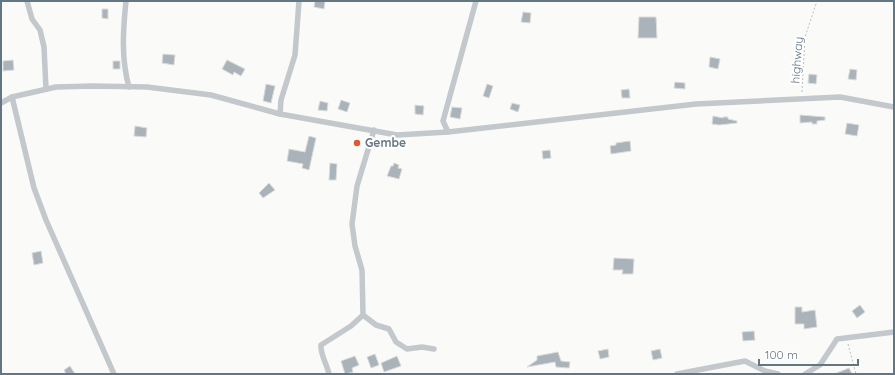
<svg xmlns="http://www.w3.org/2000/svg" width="895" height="375" font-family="Quicksand,sans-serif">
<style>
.building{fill:#aab3b9;stroke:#dcdcda}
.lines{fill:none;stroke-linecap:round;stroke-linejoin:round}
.path{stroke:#bbbfc2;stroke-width:1;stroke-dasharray:2 2;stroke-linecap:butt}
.street{stroke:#c3c8cc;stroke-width:5.5}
.poi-dot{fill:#e4572e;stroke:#fff;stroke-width:1.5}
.labels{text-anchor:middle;stroke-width:4;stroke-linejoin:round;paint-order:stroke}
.street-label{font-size:12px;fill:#657683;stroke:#fff}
.poi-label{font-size:12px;font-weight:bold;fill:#657683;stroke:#fff;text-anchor:start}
</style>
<rect width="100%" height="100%" fill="#fafaf8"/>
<!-- building -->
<g class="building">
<polygon points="315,1 325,1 324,9 314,7"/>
<polygon points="102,9 108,9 108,19 102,18"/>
<polygon points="523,12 531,13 530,23 521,22"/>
<polygon points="639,17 656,17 657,38 638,38"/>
<polygon points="163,54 175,55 174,65 162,63"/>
<polygon points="710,57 720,59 718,69 709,67"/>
<polygon points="13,60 14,70 3,71 3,61"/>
<polygon points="227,60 245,69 241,76 234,72 233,75 222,69"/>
<rect x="113" y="61" width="7" height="8"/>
<polygon points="850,69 857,70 856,80 848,79"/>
<polygon points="809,74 817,75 816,84 808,83"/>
<polygon points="675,82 685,83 685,89 674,88"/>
<polygon points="266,84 275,86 271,103 263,101"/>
<polygon points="487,84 493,86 489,98 483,96"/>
<polygon points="629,89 630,98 622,98 621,90"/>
<polygon points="341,100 350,103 347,112 338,109"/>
<polygon points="320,101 328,103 327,111 318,110"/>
<polygon points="512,103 520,105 518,112 510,109"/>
<polygon points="415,105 424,106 423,115 415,114"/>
<polygon points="452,107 462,108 460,119 450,117"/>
<polygon points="800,115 825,117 825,120 817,121 817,124 812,124 812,122 800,123"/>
<polygon points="713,116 723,118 723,117 728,117 728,119 737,121 737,123 719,125 712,124"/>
<polygon points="847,123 859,125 857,136 845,134"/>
<polygon points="135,126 147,128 146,137 134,136"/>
<polygon points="309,136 316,138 309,170 302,168 303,164 287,161 289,149 305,152"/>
<polygon points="630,141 631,151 611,154 610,146 616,145 616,143"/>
<polygon points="550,150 551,158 543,159 542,151"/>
<polygon points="330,163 337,164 336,180 329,180"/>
<polygon points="394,163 399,165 398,168 402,169 399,179 387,176 391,166 393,166"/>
<polygon points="269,183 275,190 263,198 259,193"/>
<polygon points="41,251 43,263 34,265 32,253"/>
<polygon points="614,258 634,259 633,274 622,274 623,270 613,270"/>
<polygon points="860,305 865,312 857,318 852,311"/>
<polygon points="795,307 802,307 802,312 815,310 817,327 804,329 804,324 795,324"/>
<polygon points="754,331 755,340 743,341 742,332"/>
<polygon points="608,349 609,357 600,359 598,351"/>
<polygon points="660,349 662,358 653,360 651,351"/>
<polygon points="558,352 561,361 570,362 569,368 556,367 555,362 527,367 537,360 537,356"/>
<polygon points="375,354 379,365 371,368 367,357"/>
<polygon points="355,356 359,365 352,368 353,372 345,374 341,361"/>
<polygon points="397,356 401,366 384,372 381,363"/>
<polygon points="70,366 75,374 66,374 64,370"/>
<polygon points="849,368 852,374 834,374"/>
</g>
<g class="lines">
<!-- path -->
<g class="path">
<polyline points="802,92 805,37 817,1"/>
<polyline points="848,344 856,374"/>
</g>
<!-- street -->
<g class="street">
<polyline points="27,1 32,19 40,30 44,47 46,89"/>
<path d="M 126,1 C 123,30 121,59 129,87"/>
<polyline points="12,97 34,188 46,220 114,374"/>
<polyline points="1,103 12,97 56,87 93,86 147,87 211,95 280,114 397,135 448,132 696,104 840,97 894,107"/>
<polyline points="280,114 281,100 295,55 299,1"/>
<polyline points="374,130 357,186 352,224 355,246 362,270 363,315 376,325 389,329 396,342 407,349 422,347 434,349"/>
<polyline points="448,132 443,121 476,1"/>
<path d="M 329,374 C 327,364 320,354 321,345 L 351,326 L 363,315"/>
<polyline points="677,374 745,361 765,371 778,374"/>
<polyline points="805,374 820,365 837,339 894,332"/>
</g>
</g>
<!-- markers -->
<circle class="poi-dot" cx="357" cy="143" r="4"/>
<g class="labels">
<!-- street labels -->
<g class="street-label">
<text transform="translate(797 60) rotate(-86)" y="4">highway</text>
</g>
<!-- poi labels -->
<g class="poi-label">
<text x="365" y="147">Gembe</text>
</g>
</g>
<!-- border -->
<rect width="895" height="375" fill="none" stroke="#657683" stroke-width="4"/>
<!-- scale -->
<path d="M759 359v6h99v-6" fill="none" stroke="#657683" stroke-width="2"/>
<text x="765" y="359" font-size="12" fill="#657683" stroke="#ffffff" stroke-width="3" paint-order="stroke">100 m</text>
</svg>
